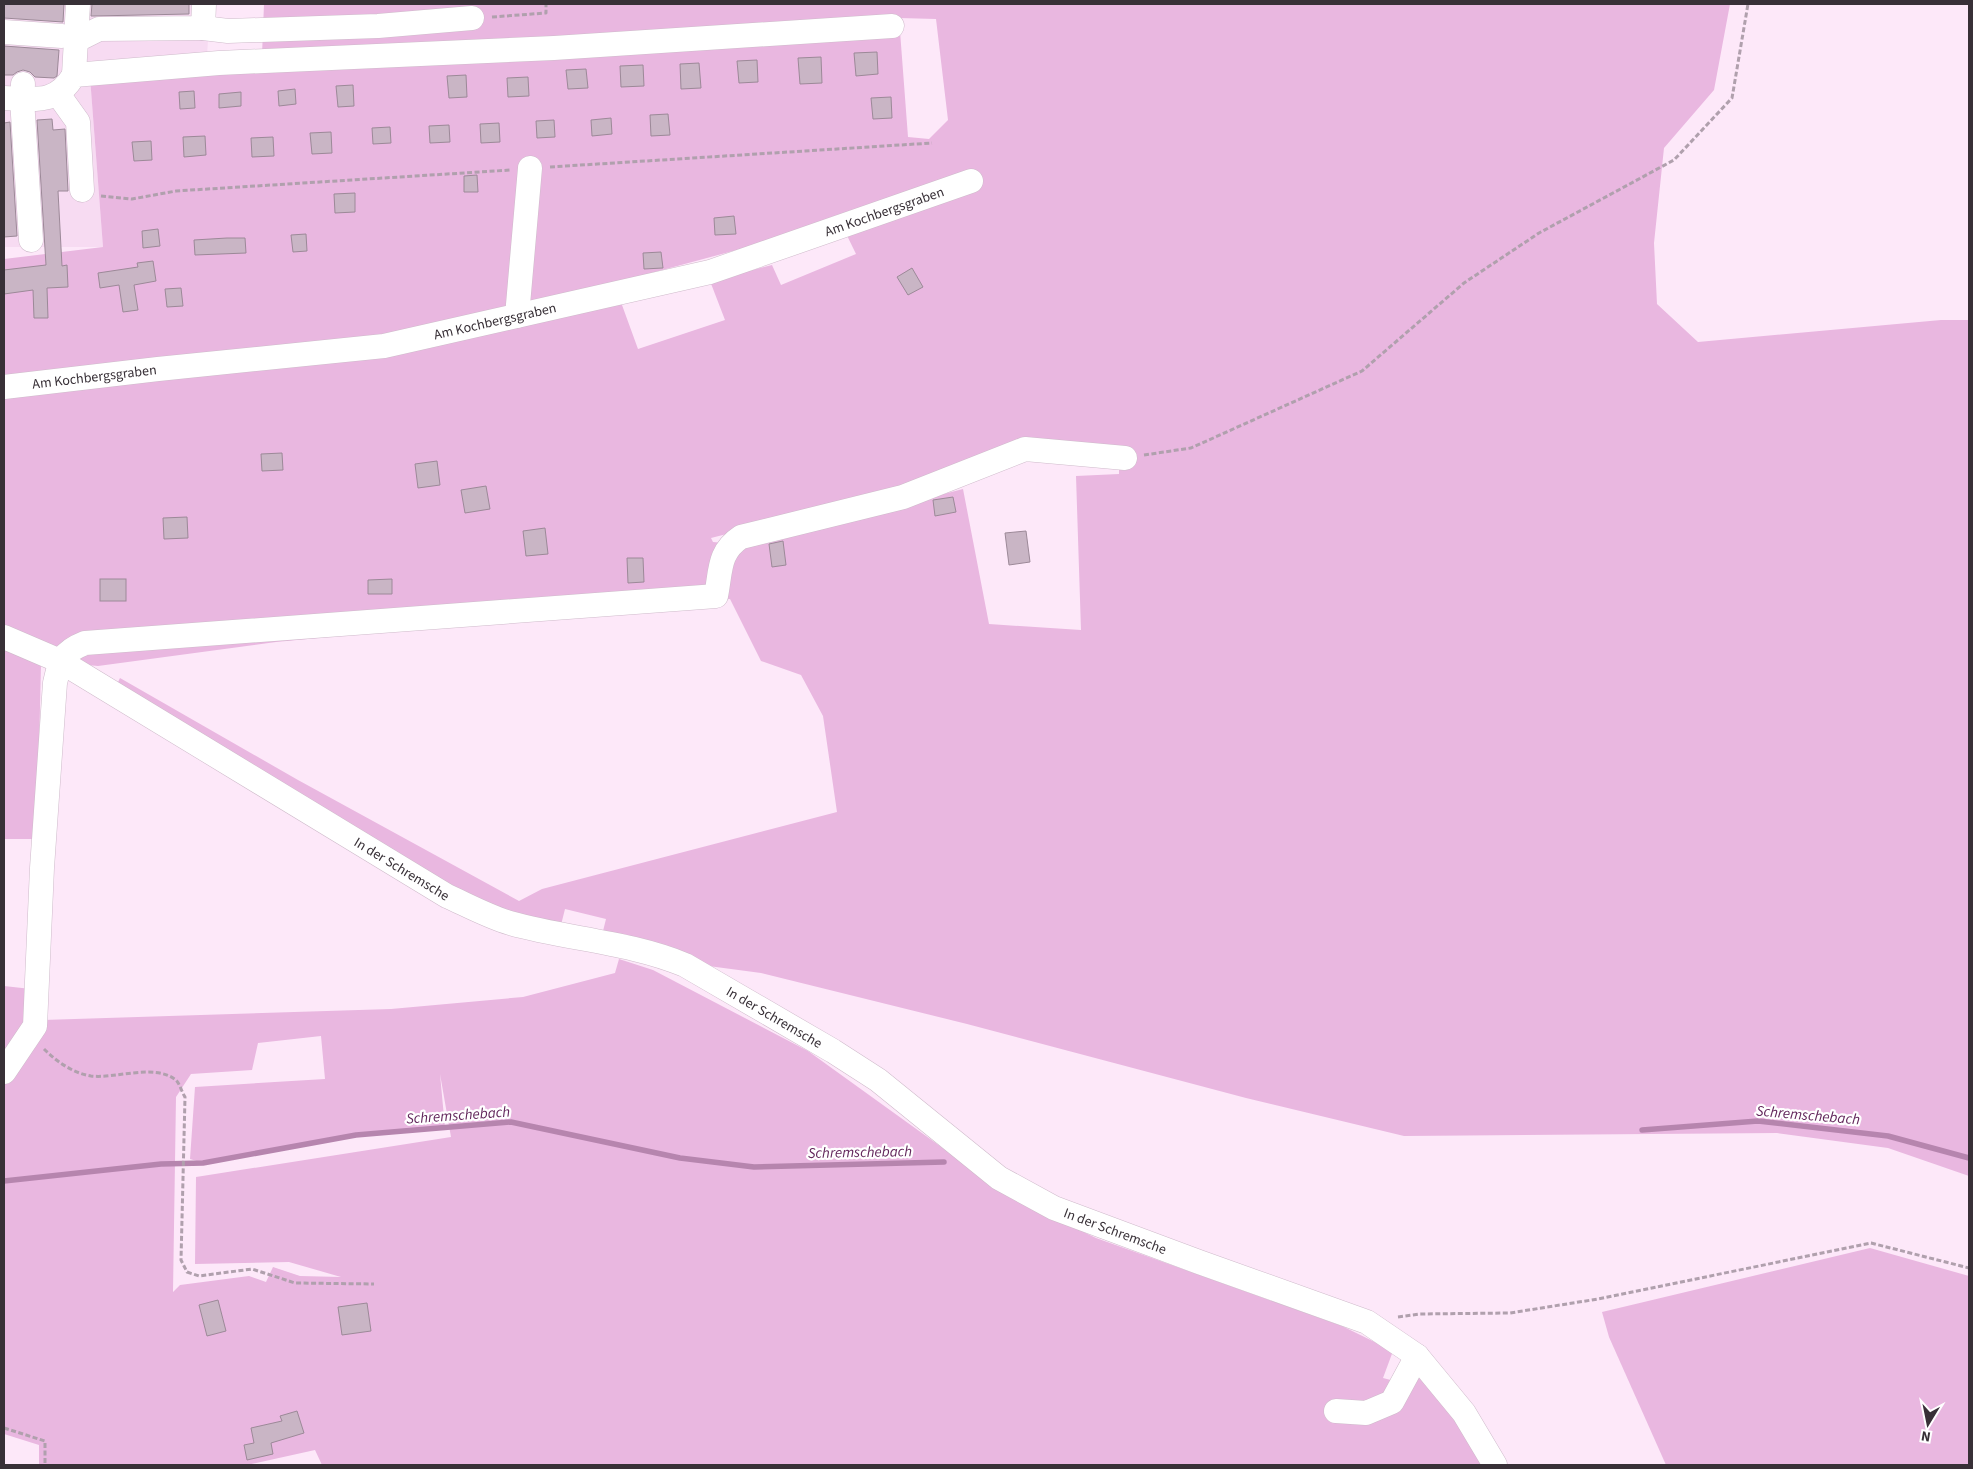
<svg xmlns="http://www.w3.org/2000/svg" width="1973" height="1469" font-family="'Source Sans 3',sans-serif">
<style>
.built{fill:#f7dbf2}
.green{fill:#e9b7e0;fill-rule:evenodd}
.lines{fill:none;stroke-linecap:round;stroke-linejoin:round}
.stream{stroke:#b685ae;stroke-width:5.5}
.building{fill:#c9b5c5;stroke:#9c8998}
.minor-casing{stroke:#cfbbcb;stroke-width:25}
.path{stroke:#b0a0ad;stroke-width:3;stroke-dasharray:5 2.5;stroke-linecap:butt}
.minor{stroke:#fff;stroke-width:24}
.labels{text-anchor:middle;stroke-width:4.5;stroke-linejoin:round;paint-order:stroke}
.street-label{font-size:14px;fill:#383037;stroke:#fff}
.water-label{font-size:15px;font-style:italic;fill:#63275c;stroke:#fff}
</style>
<rect width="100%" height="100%" fill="#fde8f9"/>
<!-- built -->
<polygon class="built" points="4,4 210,4 207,57 89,64 103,247 4,247"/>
<!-- green -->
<g class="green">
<path d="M 264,4 L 1730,4 L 1714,90 L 1664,148 L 1654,243 L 1657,304 L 1698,342 L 1941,320 L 1969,320 L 1969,1176 L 1888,1148 L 1777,1133 L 1404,1136 L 1246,1098 L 967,1024 L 761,973 L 701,965 L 602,935 L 606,919 L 565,909 L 561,925 L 513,916 L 474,900 L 115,688 L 120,678 L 298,780 L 519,901 L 542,889 L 837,812 L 823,716 L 801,675 L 761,661 L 730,599 L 276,642 L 98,666 L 76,664 L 4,627 L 4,259 L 103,247 L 89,64 L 262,55 ZM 899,18 L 936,19 L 948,120 L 929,139 L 908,137 ZM 837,215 L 856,254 L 781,285 L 772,265 L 710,281 L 725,320 L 638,349 L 614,283 L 759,244 ZM 1069,443 L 1119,448 L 1119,474 L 1076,476 L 1081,630 L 989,624 L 963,489 L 746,545 L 713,542 L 711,538 L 903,489 Z"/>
<polygon points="4,648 41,664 37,839 4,839"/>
<path d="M 619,959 L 653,970 L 808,1051 L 951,1154 L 991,1187 L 1096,1238 L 1342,1326 L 1393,1351 L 1383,1378 L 1406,1384 L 1417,1370 L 1505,1465 L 322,1465 L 315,1450 L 247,1465 L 39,1465 L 39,1445 L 4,1434 L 4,1071 L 43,1020 L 391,1009 L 523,997 L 615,973 ZM 321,1036 L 325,1079 L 195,1087 L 190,1159 L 203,1163 L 356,1135 L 445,1128 L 440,1074 L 451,1137 L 196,1177 L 195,1264 L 289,1262 L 341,1277 L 300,1276 L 273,1267 L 266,1282 L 249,1276 L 180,1285 L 173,1292 L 176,1097 L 191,1074 L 252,1070 L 258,1043 Z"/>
<polygon points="4,986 31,989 30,1010 20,1030 4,1052"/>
<polygon points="1870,1248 1969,1276 1969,1465 1666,1465 1609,1337 1602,1312"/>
</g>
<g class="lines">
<!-- stream -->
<g class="stream">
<polyline points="1642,1130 1758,1121 1888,1136 1969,1158"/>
<polyline points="4,1181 161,1164 203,1163 356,1135 511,1122 680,1158 754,1167 944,1162"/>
</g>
</g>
<!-- building -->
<g class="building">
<polygon points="4,4 64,4 63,22 4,18"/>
<polygon points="92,4 189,4 189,14 94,16 91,16"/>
<polygon points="4,46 59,50 57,76 54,78 35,77 30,72 23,70 17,72 13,75 4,75"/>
<polygon points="877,52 878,74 856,76 854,53"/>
<polygon points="821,57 822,83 800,84 798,58"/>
<polygon points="757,60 758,82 739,83 737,61"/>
<polygon points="699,63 701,88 681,89 680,64"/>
<polygon points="643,65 644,86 621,87 620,66"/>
<polygon points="586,69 588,88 568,89 566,70"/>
<polygon points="466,75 467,97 449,98 447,76"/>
<polygon points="528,77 529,96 508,97 507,78"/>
<polygon points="353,85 354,106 338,107 336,86"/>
<polygon points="295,89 296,104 279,106 278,91"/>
<polygon points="194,91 195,108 180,109 179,92"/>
<polygon points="241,92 241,106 219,108 219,94"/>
<polygon points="891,97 892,118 873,119 871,98"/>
<polygon points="668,114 670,135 651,136 650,115"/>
<polygon points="611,118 612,134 592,136 591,120"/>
<polygon points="52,119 53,130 65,129 68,191 58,191 62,266 67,265 68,287 47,288 48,318 34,318 33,290 4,294 4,270 46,265 37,120"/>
<polygon points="554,120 555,137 537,138 536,121"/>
<polygon points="10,122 17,236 4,237 4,123"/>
<polygon points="499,123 500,142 481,143 480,124"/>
<polygon points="449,125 450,142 430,143 429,126"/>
<polygon points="390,127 391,143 373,144 372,128"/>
<polygon points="331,132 332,153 312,154 310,133"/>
<polygon points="205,136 206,155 184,157 183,137"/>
<polygon points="273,137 274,156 252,157 251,138"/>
<polygon points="151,141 152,160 134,161 132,142"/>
<polygon points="477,175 478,192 464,192 464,176"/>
<polygon points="355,193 355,212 335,213 334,194"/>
<polygon points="734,216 736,234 715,235 714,218"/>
<polygon points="158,229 160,246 143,248 142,231"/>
<polygon points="306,234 307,251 293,252 291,235"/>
<polygon points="227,238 245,238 246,253 195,255 194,240"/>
<polygon points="661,252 663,268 644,269 643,253"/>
<polygon points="153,261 156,281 134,285 138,310 123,312 119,285 100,288 98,273 138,267 137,263"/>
<polygon points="912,268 923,287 908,295 897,277"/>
<polygon points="181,288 183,306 167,307 165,289"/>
<polygon points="282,453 283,470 262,471 261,454"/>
<polygon points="437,461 440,485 418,488 415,464"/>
<polygon points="486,486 490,509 465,513 461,490"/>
<polygon points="953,497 956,512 935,516 933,500"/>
<polygon points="187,517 188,538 164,539 163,518"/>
<polygon points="545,528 548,554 526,556 523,531"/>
<polygon points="1026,531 1030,562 1009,565 1005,533"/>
<polygon points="783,541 786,565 772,567 769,544"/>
<polygon points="627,558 643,558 644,582 628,583"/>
<rect x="100" y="579" width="26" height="22"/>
<polygon points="392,579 392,594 368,594 368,580"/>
<polygon points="218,1300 226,1331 207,1336 199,1305"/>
<polygon points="367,1303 371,1331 342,1335 338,1307"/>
<polygon points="297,1411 304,1433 271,1443 273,1454 247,1460 244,1445 254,1443 251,1428 282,1421 280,1416"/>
</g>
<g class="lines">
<defs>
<g id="minor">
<polyline points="203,28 228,31 378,26 472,18"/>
<polyline points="4,32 62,36"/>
<polyline points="77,40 99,29 203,28 204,4"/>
<polyline points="74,75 78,4"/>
<polyline points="23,84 22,99 31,240"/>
<polyline points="58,94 78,122 82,190"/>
<path d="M 4,98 C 35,99 56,105 74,75 L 219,63 L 554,48 L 892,26"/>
<polyline points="517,316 530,168"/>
<path id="s1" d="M 4,387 L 158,369 L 384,346 L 710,272 L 971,181"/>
<path id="s2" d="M 4,637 L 60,661 L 447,896 C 467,905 489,917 510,923 C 567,939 630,942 685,965 L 833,1051 L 878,1080 L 999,1178 L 1054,1208 L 1199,1262 L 1367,1322 L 1417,1356 L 1464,1413 L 1495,1465"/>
<path d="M 4,1072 L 35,1026 L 42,868 L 55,683 C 60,661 62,652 85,643 L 716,596 C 721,571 718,552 741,537 L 903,497 L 1025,449 L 1125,458"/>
<polyline points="1336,1411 1366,1413 1392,1402 1417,1356"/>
</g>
</defs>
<!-- minor casing -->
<use href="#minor" class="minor-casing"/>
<!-- path -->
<g class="path">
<polyline points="492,17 546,13 546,4"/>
<polyline points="550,167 932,143"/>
<polyline points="101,196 132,199 176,191 511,170"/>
<polyline points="1144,455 1191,448 1362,371 1464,283 1539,233 1674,160 1732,98 1748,4"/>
<path d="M 44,1049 C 57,1062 73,1073 91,1076 C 116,1079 154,1063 176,1080 C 180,1084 182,1093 185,1097 L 181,1260 L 187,1272 L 199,1276 L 252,1269 L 295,1283 L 374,1284"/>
<polyline points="1398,1317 1420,1314 1510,1313 1598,1299 1871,1243 1969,1268"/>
<polyline points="4,1428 45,1441 45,1465"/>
</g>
<!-- minor -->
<use href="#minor" class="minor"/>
</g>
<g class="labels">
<!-- street labels -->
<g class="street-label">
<text dy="5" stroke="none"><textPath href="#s1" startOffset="901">Am Kochbergsgraben</textPath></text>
<text dy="5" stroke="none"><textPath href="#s1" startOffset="496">Am Kochbergsgraben</textPath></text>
<text dy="5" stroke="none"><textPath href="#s1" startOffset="91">Am Kochbergsgraben</textPath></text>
<text dy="5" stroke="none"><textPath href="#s2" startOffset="461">In der Schremsche</textPath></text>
<text dy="5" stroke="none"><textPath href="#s2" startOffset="866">In der Schremsche</textPath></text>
<text dy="5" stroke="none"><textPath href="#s2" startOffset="1271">In der Schremsche</textPath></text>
</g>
<!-- water labels -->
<g class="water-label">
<text transform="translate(458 1115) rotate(-4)" y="5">Schremschebach</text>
<text transform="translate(1808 1115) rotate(5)" y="5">Schremschebach</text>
<text transform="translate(860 1152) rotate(-1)" y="5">Schremschebach</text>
</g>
</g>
<!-- border -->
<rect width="1973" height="1469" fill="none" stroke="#383037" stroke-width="10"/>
<!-- north arrow -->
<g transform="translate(1928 1424) rotate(190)" stroke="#ffffff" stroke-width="4" paint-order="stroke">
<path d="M0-4L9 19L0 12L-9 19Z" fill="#383037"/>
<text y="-8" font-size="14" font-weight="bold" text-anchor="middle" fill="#383037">N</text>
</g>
</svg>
